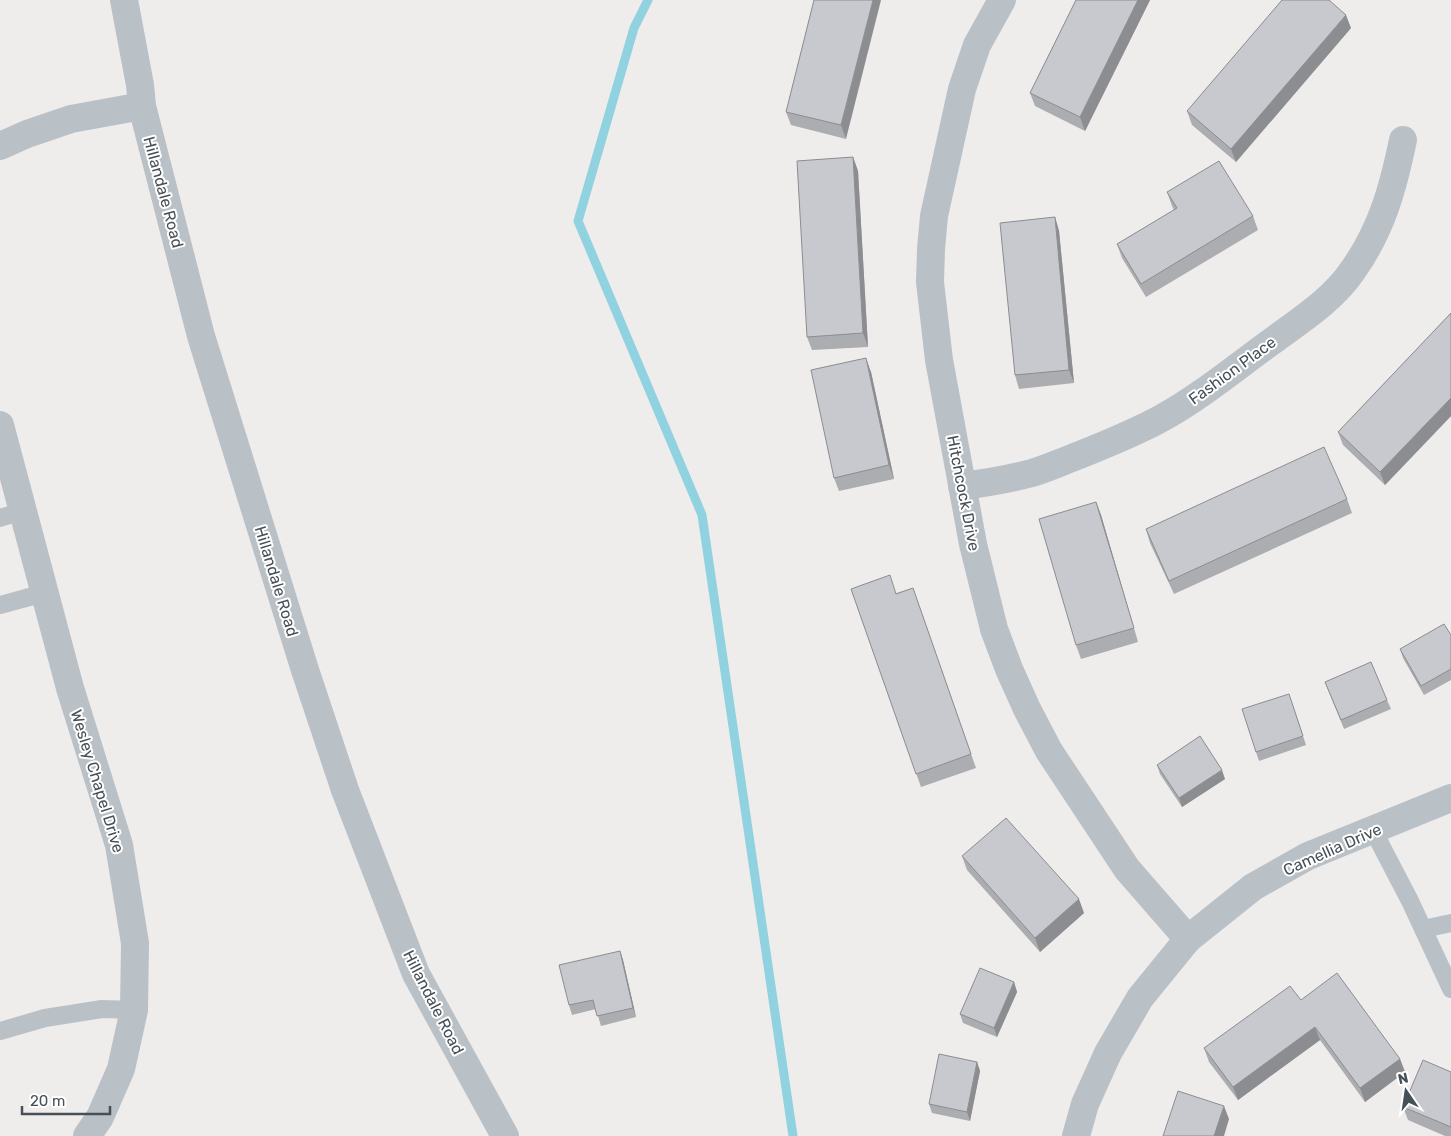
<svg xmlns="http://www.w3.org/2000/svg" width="1451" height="1136" font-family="Rubik,sans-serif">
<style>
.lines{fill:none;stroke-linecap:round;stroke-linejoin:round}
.stream{stroke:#90d2e0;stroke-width:9}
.service{stroke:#b9c1c7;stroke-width:18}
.minor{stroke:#b9c1c7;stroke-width:28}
.tertiary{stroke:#b9c1c7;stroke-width:28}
.wall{fill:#abadb1}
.shaded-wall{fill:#8b8d90}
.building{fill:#c7c9ce;stroke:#8b8d90}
.labels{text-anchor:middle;stroke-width:4;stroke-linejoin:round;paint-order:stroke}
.street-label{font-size:16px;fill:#475057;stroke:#fff}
</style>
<rect width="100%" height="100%" fill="#efecec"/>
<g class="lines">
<!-- stream -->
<polyline class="stream" points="648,0 634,28 578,221 702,515 793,1136"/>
<!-- service -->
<g class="service">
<polyline points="0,518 23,511"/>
<polyline points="0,605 44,593"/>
<polyline points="1373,830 1410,901 1451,989"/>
<polyline points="1423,929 1451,923"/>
<polyline points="0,1031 45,1018 102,1009 134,1010"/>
</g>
<!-- minor -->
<g class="minor">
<polyline points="1002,0 977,45 962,89 934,216 931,249 930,282 939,360 973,544 994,629 1009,669 1027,709 1049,751 1127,869 1188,939"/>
<polyline points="0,146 27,134 71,119 142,106"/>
<polyline points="0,425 70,688 119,845 135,943 134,1010 121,1069 100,1117 87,1136"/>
<path d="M 962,486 C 986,483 1009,479 1032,473 C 1046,469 1059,463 1072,458 C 1102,446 1133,434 1162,418 C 1200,397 1235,368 1271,342 C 1299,321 1333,300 1353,270 C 1382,229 1393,188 1403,140"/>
<polyline points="1076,1136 1085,1104 1108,1053 1140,998 1188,939 1253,887 1308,856 1451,798"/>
</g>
<!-- tertiary -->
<polyline class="tertiary" points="124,0 140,85 142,106 201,336 305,670 345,790 416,974 505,1136"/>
</g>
<!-- wall -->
<g class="wall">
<polygon points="814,0 846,139 791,125 786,112"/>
<polygon points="1076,0 1150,0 1085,131 1035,106 1030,93"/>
<polygon points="1351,28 1236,162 1192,125 1187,111"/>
<polygon points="853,157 858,171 868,347 812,350 807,337"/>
<polygon points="1167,192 1253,216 1258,230 1146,297 1122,258 1117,244 1174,210 1172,206"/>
<polygon points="1055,217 1059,231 1074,383 1019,389 1015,375"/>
<polygon points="1451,313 1451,416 1385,485 1343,445 1338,432"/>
<polygon points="871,372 894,479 839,491 834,478"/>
<polygon points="1347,499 1352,513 1174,594 1150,543 1146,529"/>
<polygon points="1096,502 1101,515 1138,642 1081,659 1076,645"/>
<polygon points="913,588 976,768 921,787 851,589 897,593"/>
<polygon points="1451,635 1451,680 1424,695 1403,658 1400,649"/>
<polygon points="1325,682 1387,700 1391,709 1344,729"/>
<polygon points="1292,703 1306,745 1259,761 1256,752"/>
<polygon points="1157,765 1225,779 1182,807 1160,774"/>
<polygon points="962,856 1084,913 1040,952 967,870"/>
<polygon points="620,951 623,960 636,1017 601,1026 596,1009 572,1015 569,1005"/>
<polygon points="1014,982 1017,992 997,1037 963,1023 960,1014"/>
<polygon points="1301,1000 1400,1059 1405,1072 1365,1102 1320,1040 1238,1100 1209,1062 1204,1048"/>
<polygon points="977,1062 980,1071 970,1121 932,1113 929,1104"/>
<polygon points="1451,1072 1451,1136 1445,1136 1408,1120 1403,1107"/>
</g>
<!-- shaded-wall -->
<g class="shaded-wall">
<polygon points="873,0 881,0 846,139 841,125"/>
<polygon points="1138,0 1150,0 1085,131 1080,117"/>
<polygon points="1346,15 1351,28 1236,162 1231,149"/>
<polygon points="853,157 858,171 868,347 863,333"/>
<polygon points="1055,217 1059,231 1074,383 1069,370"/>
<polygon points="866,358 871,372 894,479 889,465"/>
<polygon points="1451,398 1451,416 1385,485 1380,472"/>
<polygon points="1096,502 1101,515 1138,642 1134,628"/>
<polygon points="1222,770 1225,779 1182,807 1179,798"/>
<polygon points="1079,899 1084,913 1040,952 1035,938"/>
<polygon points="620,951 623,960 636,1017 633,1008"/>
<polygon points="1014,982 1017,992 997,1037 994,1028"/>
<polygon points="1315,1027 1320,1040 1238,1100 1233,1087"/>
<polygon points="1400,1059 1405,1072 1365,1102 1360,1088"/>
<polygon points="977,1062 980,1071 970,1121 967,1112"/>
<polygon points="1224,1106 1229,1119 1224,1136 1214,1136"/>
</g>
<!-- building -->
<g class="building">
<polygon points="814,0 873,0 841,125 786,112"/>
<polygon points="1076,0 1138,0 1080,117 1030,93"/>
<polygon points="1282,0 1329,0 1346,15 1231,149 1187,111"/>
<polygon points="853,157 863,333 807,337 797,161"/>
<polygon points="1219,161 1253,216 1141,284 1117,244 1177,208 1167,192"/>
<polygon points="1055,217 1069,370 1015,375 1000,223"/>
<polygon points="1451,313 1451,398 1380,472 1338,432"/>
<polygon points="866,358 889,465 834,478 811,370"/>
<polygon points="1324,447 1347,499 1169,581 1146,529"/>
<polygon points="1096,502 1134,628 1076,645 1039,519"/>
<polygon points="890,575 896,594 913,588 971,754 916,774 851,589"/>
<polygon points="1444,624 1451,635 1451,669 1421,686 1400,649"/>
<polygon points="1371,662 1387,700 1341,720 1325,682"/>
<polygon points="1289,694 1303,736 1256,752 1242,709"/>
<polygon points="1200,736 1222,770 1179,798 1157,765"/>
<polygon points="1006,818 1079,899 1035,938 962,856"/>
<polygon points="620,951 633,1008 597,1016 593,1000 569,1005 559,965"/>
<polygon points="980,968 1014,982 994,1028 960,1014"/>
<polygon points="1337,973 1400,1059 1360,1088 1315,1027 1233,1087 1204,1048 1290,986 1301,1000"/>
<polygon points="939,1054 977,1062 967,1112 929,1104"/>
<polygon points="1423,1060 1451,1072 1451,1127 1403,1107"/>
<polygon points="1178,1091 1224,1106 1214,1136 1163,1136"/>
</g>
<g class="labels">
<!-- street labels -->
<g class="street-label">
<text transform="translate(164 192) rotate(75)" y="6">Hillandale Road</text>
<text transform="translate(1232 370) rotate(-36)" y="6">Fashion Place</text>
<text transform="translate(964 493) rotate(79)" y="6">Hitchcock Drive</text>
<text transform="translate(277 581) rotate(73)" y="6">Hillandale Road</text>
<text transform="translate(98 781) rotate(73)" y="6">Wesley Chapel Drive</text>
<text transform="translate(1332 849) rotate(-24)" y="6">Camellia Drive</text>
<text transform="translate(434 1002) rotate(63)" y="6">Hillandale Road</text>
</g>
</g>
<!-- north arrow -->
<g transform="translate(1406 1091) rotate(347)" stroke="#ffffff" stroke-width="4" paint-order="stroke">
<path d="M0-4L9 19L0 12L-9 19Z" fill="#475057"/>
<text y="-8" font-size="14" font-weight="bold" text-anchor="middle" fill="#475057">N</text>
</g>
<!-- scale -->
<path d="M22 1106v8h88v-8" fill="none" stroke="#475057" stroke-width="2.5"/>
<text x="30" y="1106" font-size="15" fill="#475057" stroke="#ffffff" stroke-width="4" paint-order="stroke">20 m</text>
</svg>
